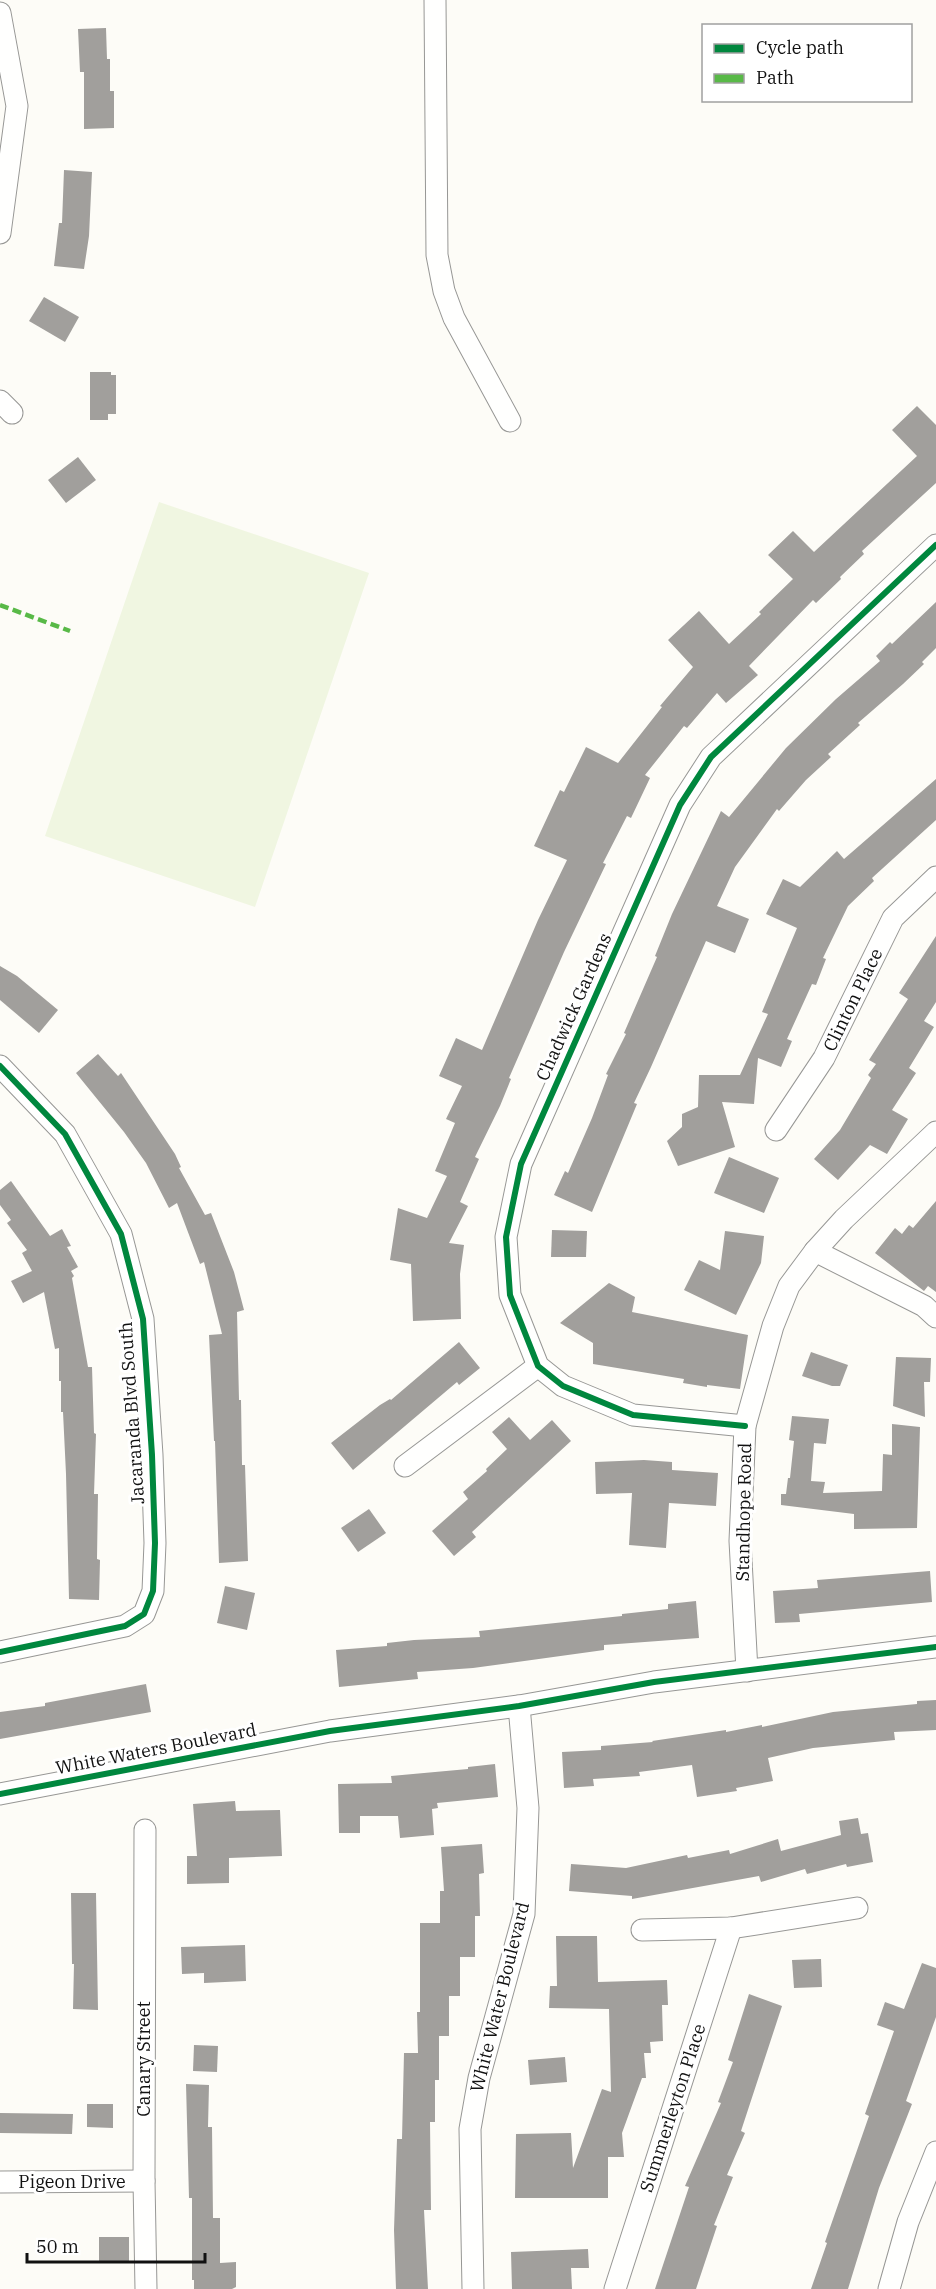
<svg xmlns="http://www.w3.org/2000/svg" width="936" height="2289" font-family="'IBM Plex Serif',serif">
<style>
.pitch{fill:#f0f6e1}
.building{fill:#a19f9c}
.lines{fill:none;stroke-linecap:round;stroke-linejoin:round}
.minor-casing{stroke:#979795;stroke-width:23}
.minor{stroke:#fffffe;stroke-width:21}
.quiet{stroke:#58b947;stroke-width:4.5;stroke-dasharray:9 4.5;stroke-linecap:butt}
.cycleway-casing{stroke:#fff;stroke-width:10}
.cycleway{stroke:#00873e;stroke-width:6}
.labels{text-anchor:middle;stroke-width:6;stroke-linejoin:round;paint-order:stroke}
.street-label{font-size:18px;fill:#111;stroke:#fff}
</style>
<rect width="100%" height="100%" fill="#fdfcf7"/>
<!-- pitch -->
<polygon class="pitch" points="159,502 369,573 255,907 45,836"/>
<!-- building -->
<g class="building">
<polygon points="106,28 107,59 110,59 110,91 114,91 114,128 84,129 84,72 80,72 78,29"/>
<polygon points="64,170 92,172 89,236 84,269 54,266 59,223 62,223"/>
<polygon points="44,297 79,317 65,342 29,321"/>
<polygon points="90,372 111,372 111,375 116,375 116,414 108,414 108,420 90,420"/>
<polygon points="917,406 936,425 936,483 862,551 864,554 840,577 841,579 816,603 813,600 749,666 758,675 726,703 717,693 687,728 684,726 645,775 650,778 631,818 627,816 603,863 606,864 564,952 509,1078 511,1079 500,1106 475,1157 479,1159 460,1202 468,1206 449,1243 464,1245 460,1274 461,1319 413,1321 411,1264 390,1260 398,1208 427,1218 447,1176 435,1171 455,1123 446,1119 462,1086 439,1076 456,1038 482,1050 538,920 567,860 534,846 560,790 564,792 586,747 618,763 662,707 660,706 693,667 668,640 699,611 729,644 761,614 759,612 793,579 768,555 793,531 814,552 917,456 892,430"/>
<polygon points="78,457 96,480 66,503 48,480"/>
<polygon points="936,602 936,648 922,662 924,664 903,684 858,723 860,725 828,754 831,757 806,780 779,811 777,809 735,867 717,906 749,919 735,953 706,941 651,1067 634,1103 637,1104 592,1212 554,1195 565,1171 568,1173 592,1118 608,1075 606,1074 626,1034 624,1033 657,957 655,956 672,914 721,811 729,817 786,748 836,699 880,661 876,656 890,642 892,644"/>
<polygon points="936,779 936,820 872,878 874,881 848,906 823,958 826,959 816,985 812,984 787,1039 792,1041 781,1067 758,1058 754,1104 722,1102 735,1147 678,1166 667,1141 682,1127 682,1114 698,1107 699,1075 740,1075 768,1014 762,1012 797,928 766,914 783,879 800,887 837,851 844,859"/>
<polygon points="936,936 936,1002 924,1021 934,1027 909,1068 916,1073 892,1110 908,1119 887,1154 870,1145 838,1180 814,1159 840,1130 871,1078 868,1075 876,1064 869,1060 908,999 899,993"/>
<polygon points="0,966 17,976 58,1010 39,1033 0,1000"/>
<polygon points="98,1054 118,1076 121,1073 175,1154 181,1167 179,1168 205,1215 211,1213 234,1272 244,1310 237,1312 239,1400 241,1400 242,1465 245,1465 248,1561 219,1563 215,1441 214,1441 209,1335 222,1334 204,1262 200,1264 177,1203 169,1208 146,1163 124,1132 76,1073"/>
<polygon points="729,1157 779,1178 764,1213 714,1193"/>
<polygon points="11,1181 50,1236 62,1229 71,1246 67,1247 78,1267 71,1271 74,1276 72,1278 88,1367 92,1367 94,1433 96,1434 94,1494 98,1494 97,1559 100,1560 99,1600 69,1599 66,1474 63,1412 61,1412 61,1381 59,1381 59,1348 55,1349 44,1292 23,1303 11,1281 32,1271 22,1253 27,1250 7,1223 11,1220 0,1205 0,1190"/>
<polygon points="936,1201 936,1292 928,1286 924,1291 875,1253 895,1228 902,1234 909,1225 913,1228"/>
<polygon points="552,1230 587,1231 586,1257 551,1257"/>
<polygon points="725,1231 764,1236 761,1263 736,1315 684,1290 699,1260 720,1270"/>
<polygon points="609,1283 635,1297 632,1312 748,1335 740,1389 707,1385 707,1387 683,1383 684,1379 593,1364 593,1343 560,1323"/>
<polygon points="459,1342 480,1368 459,1385 457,1382 353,1470 331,1443 380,1405 390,1399 391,1400"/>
<polygon points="811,1352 848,1365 840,1386 832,1386 802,1376"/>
<polygon points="896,1357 931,1358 930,1382 924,1382 925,1417 893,1406"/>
<polygon points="792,1416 829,1419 826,1444 814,1443 811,1481 825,1482 823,1493 882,1491 883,1454 892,1455 892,1424 920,1427 917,1528 854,1529 854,1514 781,1505 781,1494 786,1494 788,1478 790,1478 794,1441 789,1440"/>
<polygon points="509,1417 530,1440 552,1420 571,1441 472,1532 476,1537 454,1556 432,1531 468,1499 463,1492 487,1471 486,1469 507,1449 492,1432"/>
<polygon points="644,1460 672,1462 672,1470 718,1473 716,1506 669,1503 666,1548 629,1545 632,1493 596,1494 595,1462"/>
<polygon points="369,1509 386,1533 358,1552 341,1528"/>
<polygon points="930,1571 932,1602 799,1614 800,1622 775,1623 773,1591 818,1588 817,1580"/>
<polygon points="225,1586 255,1593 247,1630 217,1623"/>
<polygon points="696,1601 699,1638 604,1645 604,1650 473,1668 417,1672 418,1679 339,1687 336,1650 387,1646 387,1643 414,1640 480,1637 479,1631 622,1616 622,1614 668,1609 668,1604"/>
<polygon points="146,1684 151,1712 0,1739 0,1712 45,1706 45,1703"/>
<polygon points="936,1700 936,1730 894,1732 895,1740 813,1748 768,1758 773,1781 736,1788 737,1791 697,1797 692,1765 639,1772 640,1776 593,1779 594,1786 564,1788 562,1752 601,1750 601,1746 653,1742 652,1741 726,1730 726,1732 762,1725 762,1727 833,1712 917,1704 917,1701"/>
<polygon points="495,1764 498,1797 437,1803 438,1808 432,1809 434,1835 400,1838 398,1816 360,1816 360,1833 339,1833 338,1784 392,1783 391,1776 468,1769 468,1767"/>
<polygon points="235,1801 236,1811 280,1810 282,1856 229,1858 229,1883 187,1884 187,1856 197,1856 193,1804"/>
<polygon points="858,1818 861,1834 868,1833 873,1862 847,1867 846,1864 807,1874 805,1869 761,1882 759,1876 632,1899 632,1896 569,1891 571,1864 626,1868 687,1855 688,1858 729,1850 730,1854 778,1839 781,1851 841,1835 839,1821"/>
<polygon points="482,1844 484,1873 479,1874 480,1916 475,1916 475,1957 460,1957 460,1996 449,1996 449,2036 439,2036 439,2080 435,2080 435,2122 430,2122 431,2210 424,2210 428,2289 396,2289 394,2230 397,2139 402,2139 404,2053 418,2053 417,2012 420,2012 420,1923 440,1923 440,1891 444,1891 441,1847"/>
<polygon points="71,1893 96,1893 98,2010 73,2009 74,1964 72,1964"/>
<polygon points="556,1936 597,1936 598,1982 667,1980 668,2005 662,2005 663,2041 650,2042 651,2053 644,2053 646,2078 642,2078 622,2133 624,2157 608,2157 608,2198 515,2198 516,2134 571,2133 573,2168 602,2089 611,2092 609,2009 549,2008 550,1986 557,1986"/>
<polygon points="245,1945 246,1981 204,1983 204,1973 182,1974 181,1947"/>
<polygon points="821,1959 822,1987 794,1988 792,1960"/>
<polygon points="922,1963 936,1968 936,2017 906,2101 912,2104 879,2188 848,2289 811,2289 827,2243 825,2242 869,2116 865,2114 894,2031 877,2025 885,2002 904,2009"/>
<polygon points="749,1994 782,2006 741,2131 745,2133 727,2175 733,2177 714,2225 717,2226 696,2289 655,2289 689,2187 685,2186 721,2103 718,2102 733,2062 728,2060"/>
<polygon points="194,2045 218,2046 217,2072 193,2071"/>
<polygon points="565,2057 567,2082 530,2085 528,2060"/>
<polygon points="186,2084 209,2085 208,2127 212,2127 213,2218 220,2218 220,2263 236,2262 236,2287 232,2289 194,2289 194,2280 192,2280 192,2198 189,2198"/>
<polygon points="87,2104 113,2104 113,2128 87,2127"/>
<polygon points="0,2113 73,2114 72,2134 0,2133"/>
<rect x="99" y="2237" width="30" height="24"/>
<polygon points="588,2249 589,2268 571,2268 572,2289 512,2289 511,2252"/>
</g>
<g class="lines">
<defs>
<g id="minor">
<polyline points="435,0 437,255 444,291 454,318 510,421"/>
<polyline points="0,13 17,106 0,233"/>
<polyline points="0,401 12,413"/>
<polyline points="0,1066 65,1134 121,1234 143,1319 152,1455 155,1543 153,1591 144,1614 125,1626 0,1652"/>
<polyline points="776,1130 824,1058 893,918 936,877"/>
<polyline points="815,1251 924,1306 936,1317"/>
<polyline points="745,1426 633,1415 563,1386 538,1366 510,1295 506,1237 521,1164 680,805 711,757 936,545"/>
<polyline points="405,1466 538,1366"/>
<polyline points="747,1671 740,1541 745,1426 773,1326 789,1286 815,1251 844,1219 936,1132"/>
<polyline points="0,1794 330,1731 519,1706 654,1682 936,1647"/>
<polyline points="145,1830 144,2181 146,2289"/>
<polyline points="642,1930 731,1928 857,1908"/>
<polyline points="0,2182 144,2181"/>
<polyline points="473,2289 470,2129 479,2078 524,1914 528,1808 519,1706"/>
<polyline points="615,2289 731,1928"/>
<polyline points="889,2289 908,2222 936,2152"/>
</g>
</defs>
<!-- minor casing -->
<use href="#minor" class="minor-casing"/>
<!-- minor -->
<use href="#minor" class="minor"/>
<!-- quiet -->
<polyline class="quiet" points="0,605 70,631"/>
<defs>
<g id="cycleway">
<polyline points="0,1066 65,1134 121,1234 143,1319 152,1455 155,1543 153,1591 144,1614 125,1626 0,1652"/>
<polyline points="745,1426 633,1415 563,1386 538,1366 510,1295 506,1237 521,1164 680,805 711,757 936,545"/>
<polyline points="0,1794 330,1731 519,1706 654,1682 936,1647"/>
</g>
</defs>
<!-- cycleway casing -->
<use href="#cycleway" class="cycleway-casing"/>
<!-- cycleway -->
<use href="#cycleway" class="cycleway"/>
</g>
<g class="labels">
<!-- street labels -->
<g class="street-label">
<text transform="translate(853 1000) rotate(-64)" y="6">Clinton Place</text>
<text transform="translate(574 1007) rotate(-66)" y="6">Chadwick Gardens</text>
<text transform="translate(132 1413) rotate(-94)" y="6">Jacaranda Blvd South</text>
<text transform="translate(744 1512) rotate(-89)" y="6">Standhope Road</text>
<text transform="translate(156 1749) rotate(-11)" y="6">White Waters Boulevard</text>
<text transform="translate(500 1997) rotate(-76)" y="6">White Water Boulevard</text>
<text transform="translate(144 2059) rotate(-90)" y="6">Canary Street</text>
<text transform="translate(673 2108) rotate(-72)" y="6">Summerleyton Place</text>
<text x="72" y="2188">Pigeon Drive</text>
</g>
</g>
<!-- legend -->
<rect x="702" y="24" width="210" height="78" fill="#ffffff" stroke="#a0a0a0" stroke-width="1.5"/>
<rect x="714" y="44" width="30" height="9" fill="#00873e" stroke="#a0a0a0" stroke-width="1.5"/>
<text x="756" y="54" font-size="18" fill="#111111">Cycle path</text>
<rect x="714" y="74" width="30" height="9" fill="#58b947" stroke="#a0a0a0" stroke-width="1.5"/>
<text x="756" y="84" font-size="18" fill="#111111">Path</text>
<!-- scale -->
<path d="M27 2253v9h178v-9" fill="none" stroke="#111111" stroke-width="3"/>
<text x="36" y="2253" font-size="18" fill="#111111" stroke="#ffffff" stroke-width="4.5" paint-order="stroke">50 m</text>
</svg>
